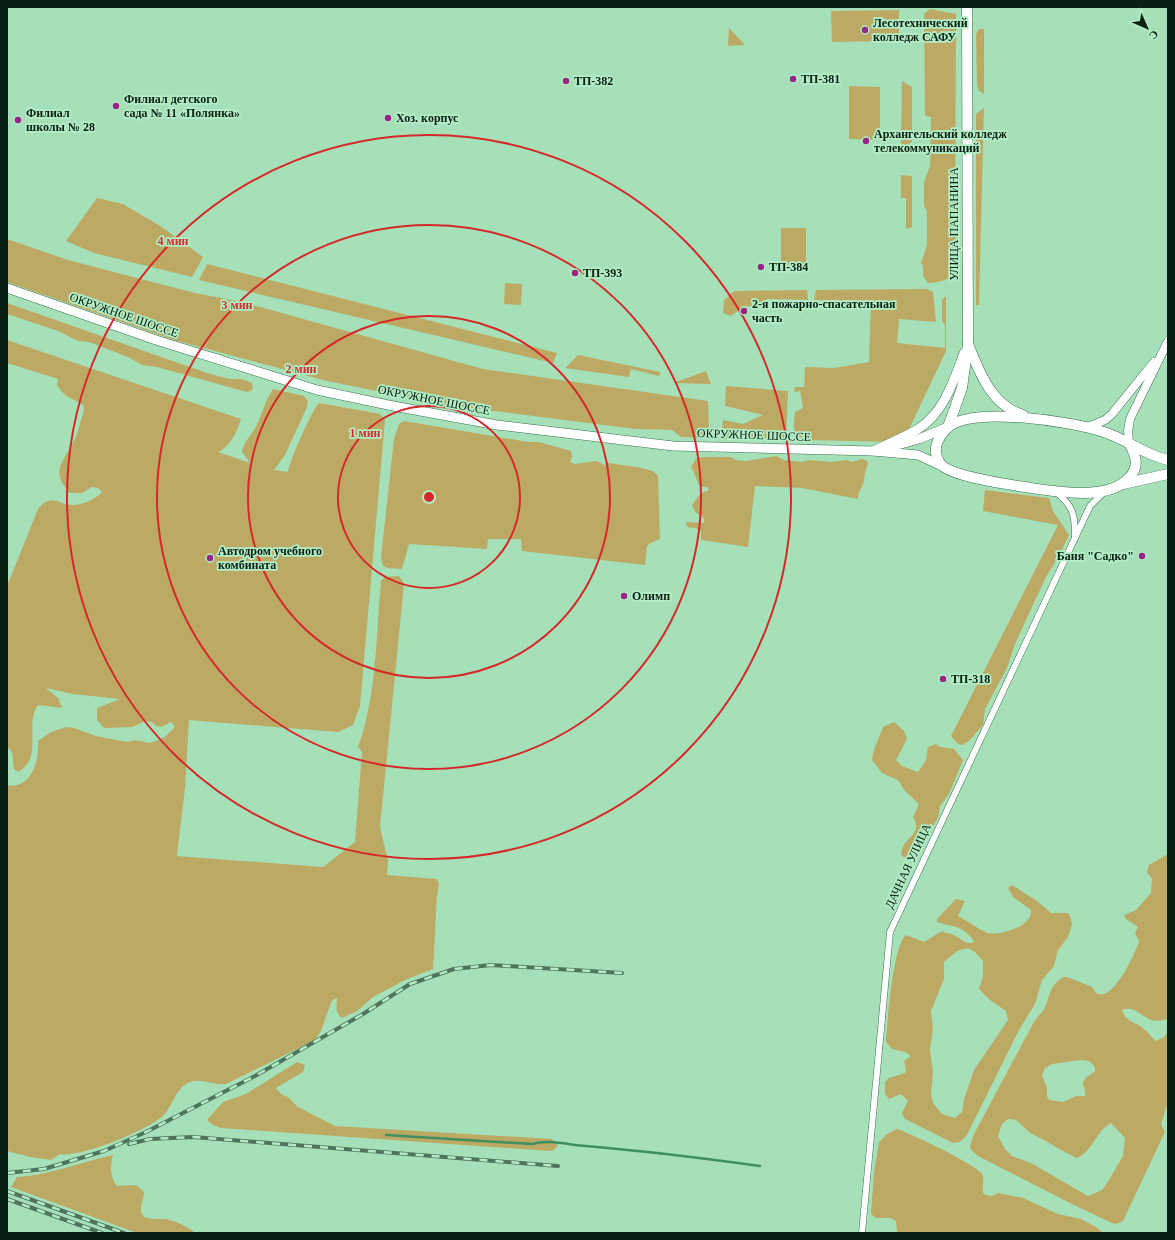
<svg xmlns="http://www.w3.org/2000/svg" width="1175" height="1240" font-family="Georgia,serif">
<style>
.green{fill:#bcaa64;fill-rule:evenodd}
.lines{fill:none;stroke-linecap:round;stroke-linejoin:round}
.stream{stroke:#408f61;stroke-width:2.5}
.minor-casing{stroke:#3b7150;stroke-width:7}
.tertiary-casing{stroke:#3b7150;stroke-width:9}
.secondary-casing{stroke:#3b7150;stroke-width:10}
.primary-casing{stroke:#3b7150;stroke-width:11}
.minor{stroke:#fff;stroke-width:6}
.tertiary{stroke:#fff;stroke-width:8}
.secondary{stroke:#fff;stroke-width:9}
.primary{stroke:#fff;stroke-width:10}
.rail-casing{stroke:#4e755c;stroke-width:4}
.rail{stroke:#b3edc6;stroke-width:2.5;stroke-dasharray:8;stroke-linecap:butt}
.ring{fill:none;stroke:#d62828;stroke-width:2}
.poi-dot{fill:#962685;stroke:#b3edc6;stroke-width:1.5}
.labels{text-anchor:middle;stroke-width:3.5;stroke-linejoin:round;paint-order:stroke}
.poi-label{font-size:12px;font-weight:bold;fill:#081f11;stroke:#b3edc6;text-anchor:start}
.street-label{font-size:12px;fill:#081f11;stroke:#b3edc6}
.centre{fill:#d62828;stroke:#b3edc6;stroke-width:2}
.ring-label{font-size:12px;text-anchor:middle;font-weight:bold;fill:#d62828;stroke:#b3edc6;stroke-width:3.5;stroke-linejoin:round;paint-order:stroke}
</style>
<rect width="100%" height="100%" fill="#a6e0b9"/>
<!-- green -->
<g class="green">
<path d="M 930,9 L 956,14 L 955,273 C 947,281 939,282 928,283 L 923,276 L 923,266 L 921,263 L 927,245 L 927,211 L 924,206 L 924,182 L 930,166 L 931,117 L 925,116 L 924,14 Z"/>
<polygon points="899,10 899,41 832,42 831,11"/>
<polygon points="729,28 745,45 728,46"/>
<polygon points="979,29 984,29 984,94 979,91 977,85 976,34"/>
<polygon points="902,81 912,87 912,142 901,148"/>
<polygon points="849,86 880,87 880,140 849,139"/>
<polygon points="984,108 979,305 976,305 976,114"/>
<polygon points="901,175 912,176 912,227 906,229 906,198 901,198"/>
<polygon points="97,198 123,204 162,227 203,257 192,277 94,253 66,241"/>
<rect x="781" y="228" width="25" height="42"/>
<polygon points="7,239 68,260 195,293 242,302 483,369 708,401 709,427 702,438 681,437 672,430 635,429 441,404 327,381 174,340 7,282"/>
<polygon points="207,264 557,353 553,363 199,280"/>
<polygon points="505,283 522,284 521,305 504,304"/>
<path d="M 927,289 L 933,292 L 936,322 L 899,319 L 897,343 L 945,348 L 945,325 L 942,321 L 942,300 L 946,296 L 946,351 L 903,442 L 804,440 C 791,434 794,424 795,412 L 803,408 L 800,391 L 794,392 L 795,387 L 804,387 L 805,367 L 834,368 L 869,362 L 871,301 L 814,300 L 816,290 Z"/>
<polygon points="807,290 808,300 767,299 766,307 744,306 731,316 723,313 724,300 734,291"/>
<polygon points="7,303 207,373 230,379 242,379 252,383 253,389 248,392 243,391 157,367 142,365 128,357 89,342 78,341 58,331 7,314"/>
<path d="M 7,340 L 241,419 C 237,432 230,447 218,452 L 250,463 L 242,452 C 244,442 249,438 254,430 C 262,417 264,402 273,389 L 304,396 L 308,401 L 307,407 L 285,455 L 274,470 L 288,472 C 289,462 312,410 319,403 L 380,414 L 385,420 L 360,706 L 353,725 L 338,732 L 189,720 L 185,788 L 177,856 L 323,867 L 355,842 L 362,752 L 358,747 C 377,695 376,636 381,581 L 385,577 L 399,576 L 404,584 L 380,827 L 388,861 L 387,875 L 437,879 L 439,884 L 437,895 L 433,969 L 405,980 L 373,997 L 357,1011 L 342,1018 C 334,1012 337,1005 337,998 L 332,1000 L 321,1031 L 315,1040 L 226,1084 C 214,1086 201,1078 190,1082 C 177,1086 173,1105 164,1115 C 149,1130 80,1158 60,1154 L 51,1160 L 30,1157 L 7,1151 L 7,786 C 11,785 17,786 20,784 C 35,778 39,755 38,741 L 51,732 L 66,727 L 74,728 L 96,736 L 127,742 L 135,740 L 150,743 L 165,737 L 175,727 L 171,722 L 161,727 L 156,726 L 152,722 L 146,721 L 132,727 L 104,728 L 97,720 L 97,708 L 120,699 L 73,694 L 46,688 L 58,698 L 62,708 L 38,705 C 24,724 44,758 18,772 L 14,769 L 12,752 L 7,747 L 7,586 L 38,509 C 52,492 58,505 73,505 C 82,505 96,499 102,492 L 98,488 L 92,487 L 82,493 L 70,493 C 49,471 64,461 74,441 C 78,434 79,426 81,420 C 83,413 85,411 83,405 C 69,396 66,399 57,385 L 58,379 L 7,363 Z"/>
<polygon points="578,355 660,372 659,376 631,369 629,377 565,368"/>
<polygon points="706,371 711,384 673,383"/>
<polygon points="726,386 788,391 786,438 782,441 725,439 722,430 723,420 743,424 763,415 725,406"/>
<polygon points="404,421 528,442 539,442 571,451 572,457 570,462 575,464 596,461 605,465 609,463 642,468 653,471 658,476 660,539 649,544 647,547 645,565 522,551 521,539 488,539 487,549 409,544 402,569 388,568 383,566 381,557 394,439 399,424"/>
<path d="M 776,456 L 784,460 L 801,462 L 809,460 L 831,462 L 847,460 L 852,462 L 862,459 L 867,461 L 868,464 C 865,471 865,474 864,480 C 863,488 858,490 858,499 L 802,488 L 755,486 L 748,547 L 701,540 L 701,531 L 695,528 L 687,527 L 686,522 L 704,523 L 704,518 L 695,512 L 692,505 L 700,494 L 709,490 L 707,487 L 701,487 C 696,482 696,473 691,467 L 696,459 L 701,457 L 731,457 L 736,460 L 746,461 Z"/>
<polygon points="985,490 1049,498 1053,511 1069,535 1059,556 1046,577 1015,644 1007,668 985,709 983,725 969,741 962,745 958,744 951,736 1058,525 983,511"/>
<path d="M 894,722 L 904,731 L 907,739 L 896,760 L 902,766 L 918,772 L 926,760 L 928,747 L 936,744 L 940,747 L 954,749 L 963,760 L 949,794 L 940,806 L 938,818 L 915,854 L 910,858 L 903,857 L 901,854 C 902,850 903,845 906,842 C 912,835 921,829 913,817 L 919,804 L 905,791 L 898,780 L 882,773 L 872,760 C 873,748 879,739 883,727 Z"/>
<path d="M 1168,854 L 1168,1019 C 1163,1020 1157,1022 1152,1020 C 1141,1017 1135,1005 1122,1010 C 1126,1023 1137,1022 1144,1029 C 1149,1033 1151,1037 1156,1041 L 1164,1037 L 1168,1032 L 1168,1102 L 1161,1124 L 1165,1132 L 1123,1221 L 1119,1223 L 1114,1224 L 1070,1203 L 978,1156 L 971,1150 L 970,1146 L 974,1134 L 1034,1022 C 1037,1017 1041,1014 1044,1009 C 1051,996 1048,987 1063,977 L 1066,977 C 1070,978 1090,986 1092,987 C 1094,989 1095,993 1098,994 C 1114,1000 1136,952 1139,941 L 1135,933 L 1138,927 L 1126,919 L 1124,915 L 1136,910 L 1151,893 L 1152,879 L 1147,872 L 1149,865 ZM 1081,1060 L 1089,1061 L 1095,1067 L 1095,1071 C 1092,1074 1087,1076 1084,1080 C 1081,1085 1087,1090 1085,1096 L 1076,1096 L 1063,1102 L 1049,1100 L 1047,1096 L 1047,1088 L 1042,1075 L 1045,1068 L 1052,1064 ZM 1008,1119 C 1020,1118 1023,1129 1032,1134 C 1047,1141 1061,1151 1077,1158 C 1093,1151 1096,1131 1111,1123 L 1125,1138 L 1123,1156 L 1107,1183 L 1102,1190 L 1088,1196 L 1031,1163 L 1012,1156 L 1005,1149 L 998,1136 L 1002,1124 Z"/>
<path d="M 1012,885 L 1037,901 L 1051,913 L 1068,913 L 1071,918 L 1072,925 L 1068,937 L 1058,950 L 1054,966 L 1042,980 L 1035,1004 L 1019,1030 L 967,1135 L 960,1142 L 953,1143 L 905,1119 L 902,1113 L 908,1101 L 901,1094 L 889,1099 L 885,1094 L 885,1082 L 889,1078 L 905,1073 L 906,1070 L 904,1061 L 911,1056 L 905,1052 L 892,1049 L 886,1042 C 887,1023 893,944 906,935 L 924,942 L 942,931 C 946,934 949,933 954,935 C 961,938 964,944 972,943 L 974,941 C 961,924 955,928 937,922 L 937,919 L 956,899 L 965,901 L 958,916 C 966,920 981,931 988,933 C 1000,936 1033,926 1031,910 L 1013,897 L 1008,888 ZM 968,948 L 975,952 L 983,961 L 983,976 L 979,989 L 990,1000 L 1006,1011 L 1008,1020 L 974,1070 L 964,1099 L 962,1112 L 955,1118 L 942,1114 L 933,1103 L 931,1094 L 933,1073 L 930,1049 L 933,1029 L 931,1011 L 944,979 L 944,962 L 957,951 Z"/>
<polygon points="297,1062 305,1065 303,1072 276,1088 281,1094 288,1097 298,1107 335,1126 552,1139 558,1145 554,1150 550,1151 221,1128 213,1125 207,1120 223,1102 246,1094"/>
<path d="M 897,1129 C 908,1132 977,1165 982,1174 C 985,1180 982,1187 983,1193 C 989,1197 992,1197 998,1193 L 1023,1198 L 1058,1214 L 1081,1219 L 1096,1227 L 1103,1233 L 897,1233 L 896,1221 L 890,1218 L 876,1218 L 871,1214 L 874,1172 L 879,1142 L 887,1134 Z"/>
<path d="M 113,1155 C 110,1166 110,1178 117,1186 L 136,1185 L 144,1192 C 144,1202 137,1208 144,1217 C 151,1219 156,1219 163,1219 C 172,1219 189,1227 195,1233 L 137,1233 L 11,1187 L 17,1177 C 50,1175 81,1162 113,1155 Z"/>
</g>
<g class="lines">
<!-- stream -->
<path class="stream" d="M 386,1135 L 532,1144 C 549,1139 569,1145 586,1146 C 645,1151 702,1158 760,1166"/>
<defs>
<g id="minor">
<path d="M 1056,492 C 1073,506 1075,514 1075,536"/>
<polyline points="862,1233 890,932 1090,506 1105,491"/>
</g>
<g id="tertiary">
<polyline points="1088,427 1105,420 1112,414 1154,362"/>
<polyline points="1129,443 1128,431 1130,419 1168,341"/>
</g>
<g id="secondary">
<polyline points="7,288 159,341 317,390 393,406 497,425 673,446 873,451 918,455 944,467"/>
<polyline points="890,447 919,439 948,427"/>
<path d="M 873,451 C 888,444 904,437 918,429 C 944,413 954,380 964,353"/>
</g>
<g id="primary">
<path d="M 968,344 C 980,373 991,405 1023,415"/>
<polyline points="948,427 962,388 968,344 967,7"/>
<path d="M 1129,443 C 1136,456 1140,466 1129,478 C 1106,503 1048,490 1018,486 C 1001,483 958,477 944,467 C 937,462 934,452 937,443 C 939,438 943,432 947,428 C 972,405 1074,422 1104,432 C 1126,439 1145,455 1168,460"/>
<polyline points="1123,484 1168,474"/>
</g>
</defs>
<!-- minor casing -->
<use href="#minor" class="minor-casing"/>
<!-- tertiary casing -->
<use href="#tertiary" class="tertiary-casing"/>
<!-- secondary casing -->
<use href="#secondary" class="secondary-casing"/>
<!-- primary casing -->
<use href="#primary" class="primary-casing"/>
<!-- minor -->
<use href="#minor" class="minor"/>
<!-- tertiary -->
<use href="#tertiary" class="tertiary"/>
<!-- secondary -->
<use href="#secondary" class="secondary"/>
<!-- primary -->
<use href="#primary" class="primary"/>
<defs>
<g id="rail">
<polyline points="129,1144 150,1139 193,1137 558,1166"/>
<polyline points="7,1173 44,1169 104,1151 146,1132 255,1076 363,1014 410,984 454,969 491,965 622,973"/>
<polyline points="7,1191 124,1233"/>
<polyline points="7,1199 102,1233"/>
</g>
</defs>
<!-- rail casing -->
<use href="#rail" class="rail-casing"/>
<!-- rail -->
<use href="#rail" class="rail"/>
</g>
<!-- distance rings -->
<g class="ring">
<circle cx="429" cy="497" r="91"/>
<circle cx="429" cy="497" r="181"/>
<circle cx="429" cy="497" r="272"/>
<circle cx="429" cy="497" r="362"/>
</g>
<!-- markers -->
<g class="poi-dot">
<circle cx="865" cy="30" r="4"/>
<circle cx="793" cy="79" r="4"/>
<circle cx="566" cy="81" r="4"/>
<circle cx="116" cy="106" r="4"/>
<circle cx="388" cy="118" r="4"/>
<circle cx="18" cy="120" r="4"/>
<circle cx="866" cy="141" r="4"/>
<circle cx="761" cy="267" r="4"/>
<circle cx="575" cy="273" r="4"/>
<circle cx="744" cy="311" r="4"/>
<circle cx="1142" cy="556" r="4"/>
<circle cx="210" cy="558" r="4"/>
<circle cx="624" cy="596" r="4"/>
<circle cx="943" cy="679" r="4"/>
</g>
<g class="labels">
<!-- poi labels -->
<g class="poi-label">
<text x="873" y="27">Лесотехнический<tspan x="873" dy="14">колледж САФУ</tspan></text>
<text x="801" y="83">ТП-381</text>
<text x="574" y="85">ТП-382</text>
<text x="124" y="103">Филиал детского<tspan x="124" dy="14">сада № 11 «Полянка»</tspan></text>
<text x="26" y="117">Филиал<tspan x="26" dy="14">школы № 28</tspan></text>
<text x="396" y="122">Хоз. корпус</text>
<text x="874" y="138">Архангельский колледж<tspan x="874" dy="14">телекоммуникаций</tspan></text>
<text x="769" y="271">ТП-384</text>
<text x="583" y="277">ТП-393</text>
<text x="752" y="308">2-я пожарно-спасательная<tspan x="752" dy="14">часть</tspan></text>
<text x="218" y="555">Автодром учебного<tspan x="218" dy="14">комбината</tspan></text>
<text x="1134" y="560" text-anchor="end">Баня "Садко"</text>
<text x="632" y="600">Олимп</text>
<text x="951" y="683">ТП-318</text>
</g>
<!-- street labels -->
<g class="street-label">
<text transform="translate(954 224) rotate(-90)" y="4">УЛИЦА ПАПАНИНА</text>
<text transform="translate(124 315) rotate(19)" y="4">ОКРУЖНОЕ ШОССЕ</text>
<text transform="translate(434 400) rotate(11)" y="4">ОКРУЖНОЕ ШОССЕ</text>
<text transform="translate(754 435) rotate(2)" y="4">ОКРУЖНОЕ ШОССЕ</text>
<text transform="translate(908 866) rotate(-65)" y="4">ДАЧНАЯ УЛИЦА</text>
</g>
</g>
<circle cx="429" cy="497" r="6" class="centre"/>
<g class="ring-label">
<text x="173" y="245">4 мин</text>
<text x="237" y="309">3 мин</text>
<text x="301" y="373">2 мин</text>
<text x="365" y="437">1 мин</text>
</g>
<!-- border -->
<rect width="1175" height="1240" fill="none" stroke="#081f11" stroke-width="16"/>
<!-- north arrow -->
<g transform="translate(1147 28) rotate(135)" stroke="#b3edc6" stroke-width="3" paint-order="stroke">
<path d="M0-3L7 15L0 10L-7 15Z" fill="#081f11"/>
<text y="-6" font-size="11" font-weight="bold" text-anchor="middle" fill="#081f11">С</text>
</g>
</svg>
